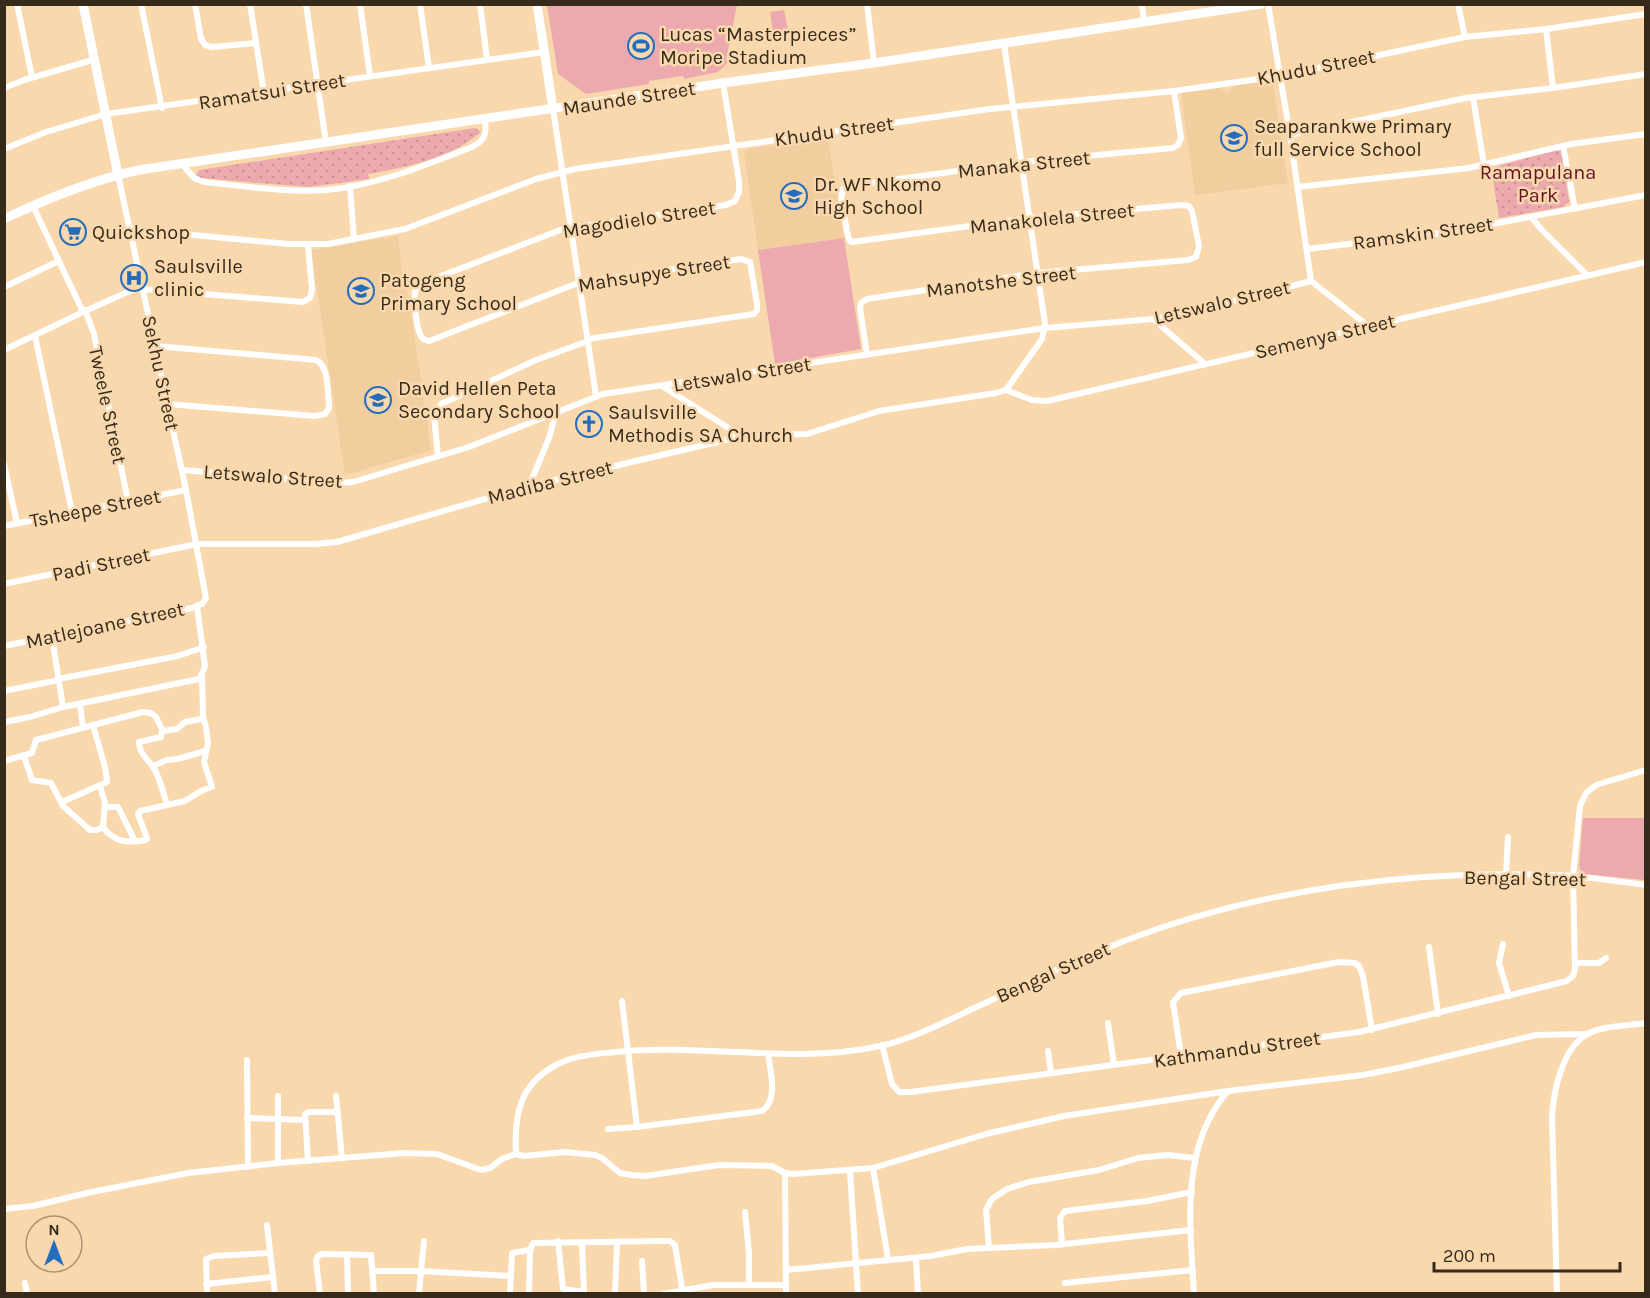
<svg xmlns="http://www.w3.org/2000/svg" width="1650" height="1298" font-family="Karla,sans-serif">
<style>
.built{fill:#f2cd9d}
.grass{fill:#ecaaaf}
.park{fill:url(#park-dots)}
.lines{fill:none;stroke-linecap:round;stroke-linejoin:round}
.street{stroke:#fff;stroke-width:6}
.secondary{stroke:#fff;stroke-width:9}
.labels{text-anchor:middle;stroke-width:5;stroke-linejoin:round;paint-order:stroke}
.poi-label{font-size:20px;fill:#362a1a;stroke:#f9d8ae;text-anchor:start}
.street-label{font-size:20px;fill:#362a1a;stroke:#f9d8ae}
.park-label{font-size:20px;fill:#641224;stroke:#f9d8ae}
</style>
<defs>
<pattern id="park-dots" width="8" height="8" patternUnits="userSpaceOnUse" patternTransform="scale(1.5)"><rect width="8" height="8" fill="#ecaaaf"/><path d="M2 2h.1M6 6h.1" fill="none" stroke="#cb9296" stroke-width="1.8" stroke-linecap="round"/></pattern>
</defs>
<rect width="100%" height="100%" fill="#f9d8ae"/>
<!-- built -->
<g class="built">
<polygon points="1267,81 1273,84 1288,183 1195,195 1181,93 1220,88 1226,92 1229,92 1234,86"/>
<polygon points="828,139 844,238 758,250 744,153 746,149"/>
<polygon points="398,236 403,283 409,299 431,450 345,475 311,250"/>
</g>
<!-- grass -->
<g class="grass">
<polygon points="547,5 547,4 737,5 726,60 728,62 718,72 684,79 683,76 649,81 649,84 586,94 558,74"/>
<polygon points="784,10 789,35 774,38 770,12"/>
<polygon points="844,238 861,349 775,364 758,250"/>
<polygon points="1583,818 1645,818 1645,880 1582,874 1579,867"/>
</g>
<!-- park -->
<g class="park">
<path d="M 475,128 L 481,132 C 450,159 407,167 368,174 L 369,179 L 308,187 L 200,178 L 196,176 L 199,170 Z"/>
<polygon points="1555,150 1562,151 1569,202 1563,207 1499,218 1491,168"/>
</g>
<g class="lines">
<!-- street -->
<g class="street">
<polyline points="17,4 32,77"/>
<polyline points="141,4 162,108"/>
<polyline points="195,4 201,39 205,45 212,47 256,43"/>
<polyline points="250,4 264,93"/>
<polyline points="306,4 326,143"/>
<polyline points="360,4 370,76"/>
<polyline points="420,4 429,68"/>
<polyline points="480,4 487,59"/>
<polyline points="867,4 874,63"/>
<polyline points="1142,4 1144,22"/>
<polyline points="1268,4 1290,135 1311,281"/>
<polyline points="1458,4 1465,37"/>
<polyline points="1546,29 1553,88"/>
<polyline points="4,88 24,80 96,59"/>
<polyline points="1473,97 1484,165"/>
<polyline points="553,109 596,396"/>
<polyline points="1290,135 1466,98 1553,88 1646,74"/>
<polyline points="1563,146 1575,209"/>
<polyline points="4,149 46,132 106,114 544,52"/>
<path d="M 182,164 L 194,178 L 204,182 C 244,186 287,193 327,190 C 378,185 426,165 472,147 C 485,141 487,133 485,119"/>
<polyline points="350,186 354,239"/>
<polyline points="1297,187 1469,168 1571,144 1646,134"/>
<polyline points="33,206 83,312"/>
<polyline points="1531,217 1542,230 1587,275"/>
<polyline points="130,229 288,244 328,244 405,229 536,179 575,169 990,109 1174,91 1280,76 1465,37 1546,29 1646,14"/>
<polyline points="1307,249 1450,232 1646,195"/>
<polyline points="1311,281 1368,326"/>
<polyline points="4,287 59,261"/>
<polyline points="142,289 303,302 310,298 312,290 308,245"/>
<polyline points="85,310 94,334 128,501"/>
<polyline points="1153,319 1205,364"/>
<polyline points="35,336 72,512"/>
<path d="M 588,339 L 754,314 L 757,310 L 757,304 L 750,262 L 741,259 L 578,283 L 429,341 C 425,340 423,340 421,336 C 416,328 414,300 415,291 L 423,283 L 563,229 L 726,205 L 735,201 L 739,192 L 739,181 L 723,83"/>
<path d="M 155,346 L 316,360 C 329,366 327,390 329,404 L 329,408 L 325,414 L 315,416 L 167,404"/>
<polyline points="4,350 83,312 141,286"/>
<polyline points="867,355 860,308 861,303 867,299 1038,273 1188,260 1196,257 1199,246 1192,211 1189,206 1182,205 1029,218 852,242 850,241 848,236 841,199 843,189 849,186 1021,162 1173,148 1178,145 1181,138 1174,91"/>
<polyline points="662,386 727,427 739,437"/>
<polyline points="1006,390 1032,400 1047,401 1646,262"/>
<polyline points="438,456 434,416 441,404 536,360 588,341"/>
<polyline points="4,464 17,523"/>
<polyline points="182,470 338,483 353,482 469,447 603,394 1045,328 1153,319 1191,312 1311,281"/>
<polyline points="529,486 549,438 556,413"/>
<polyline points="4,526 186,490"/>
<polyline points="4,584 197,544 315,544 337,542 529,486 730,439 758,435 807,434 879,411 996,393 1006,390 1042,339 1045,324 1004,44"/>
<polyline points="52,637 63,707"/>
<polyline points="4,646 192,608 202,604 206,598 186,490 118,175"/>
<polyline points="58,679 178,656 204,647"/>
<polyline points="4,691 59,680"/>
<polyline points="80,704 83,727"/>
<polyline points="4,722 30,717 63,707 199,679 205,667 197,606"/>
<path d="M 162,730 L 161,737 L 139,742 C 139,753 147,758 153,767 C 160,777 163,793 167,804"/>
<polyline points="24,756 32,780 51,783 63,806 90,830 97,830 103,827"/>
<polyline points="4,761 32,753 36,740 143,712 151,713 156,717 163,731 177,729 185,722 201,719 203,715 202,676"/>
<polyline points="153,766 167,760 178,759 205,751"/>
<path d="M 100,786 L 105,803 L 103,827 C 114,843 129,843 146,840 L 147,838 L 138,814 L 140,811 L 185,801 L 201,791 L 212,787 L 204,762 L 208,743 L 206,727 L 203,717"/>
<polyline points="62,802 107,782 105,767 93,725"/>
<polyline points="106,807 118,807 135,841"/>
<polyline points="1506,876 1508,837"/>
<polyline points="1503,944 1499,963 1509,996"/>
<polyline points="1429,947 1438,1014"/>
<polyline points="1575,963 1599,963 1606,958"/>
<polyline points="622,1001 637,1127"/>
<polyline points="1108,1023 1114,1065"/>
<path d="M 1586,1034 L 1536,1035 L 1403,1067 L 1363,1075 L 1228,1091 L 1064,1116 L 986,1134 L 873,1168 L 793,1174 L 785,1173 L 772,1166 L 719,1165 L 645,1176 L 631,1175 L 620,1173 L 602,1158 L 595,1155 L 565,1152 L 524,1156 L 516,1154 C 514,1115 519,1085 556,1065 C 575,1055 596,1054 616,1052 C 704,1043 793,1065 880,1046 C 916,1038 950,1019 983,1004 C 1029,982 1076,960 1124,941 C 1265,887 1421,868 1572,876 C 1596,878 1621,882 1646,885"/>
<polyline points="882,1045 892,1084 899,1092 911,1092 1359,1032 1567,981 1573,976 1575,969 1573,876 1580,806 1586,793 1596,785 1646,770"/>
<polyline points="1048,1051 1051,1073"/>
<polyline points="1181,1056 1173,1002 1181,993 1339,962 1355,963 1359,966 1363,976 1372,1030"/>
<polyline points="247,1060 248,1167"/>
<polyline points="278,1096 278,1163"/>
<polyline points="336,1096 342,1158"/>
<polyline points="247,1118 305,1120"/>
<path d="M 608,1129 L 637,1127 L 762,1111 C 779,1100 770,1070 768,1053"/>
<polyline points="308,1161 305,1114 309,1112 337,1112"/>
<polyline points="873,1168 888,1259"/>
<polyline points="850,1171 858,1294"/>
<polyline points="785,1173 786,1294"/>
<polyline points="4,1209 33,1206 87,1193 188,1173 278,1163 405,1153 437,1154 481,1170 490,1168 502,1159 516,1154"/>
<polyline points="745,1212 749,1253 749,1285"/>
<polyline points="267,1225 275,1294"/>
<polyline points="424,1241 421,1271 510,1276"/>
<polyline points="558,1241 563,1289 584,1292"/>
<polyline points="582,1242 584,1293"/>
<polyline points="1062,1244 1060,1218 1065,1211 1147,1201 1192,1192"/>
<polyline points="989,1248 986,1210 992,1199 1007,1189 1029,1182 1099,1170 1138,1158 1168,1155 1195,1158"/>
<polyline points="347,1254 348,1294"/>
<polyline points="916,1258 918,1294"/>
<polyline points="642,1261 644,1294"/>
<polyline points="786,1270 931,1256 967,1249 1056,1245 1191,1230"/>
<polyline points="373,1271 421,1271 419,1294"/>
<polyline points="25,1283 27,1294"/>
<polyline points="1065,1283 1193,1270"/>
<polyline points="206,1284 273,1277"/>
<polyline points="207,1294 206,1259 214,1256 270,1253"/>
<polyline points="320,1294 316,1260 318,1256 322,1254 371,1255 374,1294"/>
<polyline points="510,1294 512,1253 530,1250"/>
<polyline points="529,1294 530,1250 533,1243 661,1241 670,1241 675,1245 683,1294"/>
<polyline points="615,1294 617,1243"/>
<polyline points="663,1294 713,1285 786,1285"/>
<path d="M 1194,1294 C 1190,1226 1180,1147 1227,1092"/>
<path d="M 1557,1294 L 1552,1118 C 1553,1093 1562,1049 1586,1035 C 1602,1025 1627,1026 1646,1023"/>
</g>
<!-- secondary -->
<g class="secondary">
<polyline points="83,4 118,175"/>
<polyline points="537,4 553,109"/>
<path d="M 4,219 C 48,198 92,180 139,170 L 723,83 L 874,63 L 1261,4"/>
</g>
</g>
<!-- icons -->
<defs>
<symbol id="stadium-ring" viewBox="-11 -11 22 22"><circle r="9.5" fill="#f9d8ae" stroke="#246dbd" stroke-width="1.5"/><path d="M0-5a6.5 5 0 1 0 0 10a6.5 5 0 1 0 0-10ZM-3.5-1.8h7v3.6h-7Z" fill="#246dbd"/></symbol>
<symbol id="school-ring" viewBox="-11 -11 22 22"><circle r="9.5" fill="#f9d8ae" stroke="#246dbd" stroke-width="1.5"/><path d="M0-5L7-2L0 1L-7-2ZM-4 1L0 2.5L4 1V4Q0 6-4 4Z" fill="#246dbd"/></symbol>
<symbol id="supermarket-ring" viewBox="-11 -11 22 22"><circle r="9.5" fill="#f9d8ae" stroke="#246dbd" stroke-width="1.5"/><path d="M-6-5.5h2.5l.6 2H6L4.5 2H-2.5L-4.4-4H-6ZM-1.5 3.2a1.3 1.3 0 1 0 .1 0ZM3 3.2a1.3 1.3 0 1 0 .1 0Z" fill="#246dbd"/></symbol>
<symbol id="hospital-ring" viewBox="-11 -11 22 22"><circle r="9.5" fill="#f9d8ae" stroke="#246dbd" stroke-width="1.5"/><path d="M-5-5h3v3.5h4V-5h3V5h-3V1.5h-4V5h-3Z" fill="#246dbd"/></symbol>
<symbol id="church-ring" viewBox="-11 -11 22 22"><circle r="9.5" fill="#f9d8ae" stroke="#246dbd" stroke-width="1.5"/><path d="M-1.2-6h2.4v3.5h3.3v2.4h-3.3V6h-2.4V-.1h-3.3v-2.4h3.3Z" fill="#246dbd"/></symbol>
</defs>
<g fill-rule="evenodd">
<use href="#stadium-ring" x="626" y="31" width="30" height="30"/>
<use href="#school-ring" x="1219" y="123" width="30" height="30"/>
<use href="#school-ring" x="779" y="181" width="30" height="30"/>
<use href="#supermarket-ring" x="58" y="217" width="30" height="30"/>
<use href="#hospital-ring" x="119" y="263" width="30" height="30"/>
<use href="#school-ring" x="346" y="276" width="30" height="30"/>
<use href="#school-ring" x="363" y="385" width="30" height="30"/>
<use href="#church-ring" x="574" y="409" width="30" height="30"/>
</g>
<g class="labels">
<!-- poi labels -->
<g class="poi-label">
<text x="660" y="41">Lucas “Masterpieces”<tspan x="660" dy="23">Moripe Stadium</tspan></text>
<text x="1254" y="133">Seaparankwe Primary<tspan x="1254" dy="23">full Service School</tspan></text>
<text x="814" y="191">Dr. WF Nkomo<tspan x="814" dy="23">High School</tspan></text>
<text x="92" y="239">Quickshop</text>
<text x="154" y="273">Saulsville<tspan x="154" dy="23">clinic</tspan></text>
<text x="380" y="287">Patogeng<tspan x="380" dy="23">Primary School</tspan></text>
<text x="398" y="395">David Hellen Peta<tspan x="398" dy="23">Secondary School</tspan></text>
<text x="608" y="419">Saulsville<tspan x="608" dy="23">Methodis SA Church</tspan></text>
</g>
<!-- street labels -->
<g class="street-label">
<text transform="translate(1316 67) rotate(-11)" y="7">Khudu Street</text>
<text transform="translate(272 91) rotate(-9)" y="7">Ramatsui Street</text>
<text transform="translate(629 98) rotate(-9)" y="7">Maunde Street</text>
<text transform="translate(834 131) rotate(-8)" y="7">Khudu Street</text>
<text transform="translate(1024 164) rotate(-6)" y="7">Manaka Street</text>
<text transform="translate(1052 218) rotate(-6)" y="7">Manakolela Street</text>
<text transform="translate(639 219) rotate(-9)" y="7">Magodielo Street</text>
<text transform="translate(1423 233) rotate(-8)" y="7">Ramskin Street</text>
<text transform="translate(654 273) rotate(-9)" y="7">Mahsupye Street</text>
<text transform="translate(1001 281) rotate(-7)" y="7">Manotshe Street</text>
<text transform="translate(1222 302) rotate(-13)" y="7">Letswalo Street</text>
<text transform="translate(1325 336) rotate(-13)" y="7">Semenya Street</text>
<text transform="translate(161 373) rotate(78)" y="7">Sekhu Street</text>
<text transform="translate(742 374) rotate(-9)" y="7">Letswalo Street</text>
<text transform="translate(108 405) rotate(78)" y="7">Tweele Street</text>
<text transform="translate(273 476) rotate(4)" y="7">Letswalo Street</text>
<text transform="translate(550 482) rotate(-14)" y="7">Madiba Street</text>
<text transform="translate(95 508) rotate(-11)" y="7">Tsheepe Street</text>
<text transform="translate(101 564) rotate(-12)" y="7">Padi Street</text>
<text transform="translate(105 625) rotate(-12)" y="7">Matlejoane Street</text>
<text transform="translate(1525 878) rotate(1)" y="7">Bengal Street</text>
<text transform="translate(1053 972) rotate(-24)" y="7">Bengal Street</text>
<text transform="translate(1237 1049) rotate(-8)" y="7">Kathmandu Street</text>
</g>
<!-- park labels -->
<g class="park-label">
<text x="1538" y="179">Ramapulana<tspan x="1538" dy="23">Park</tspan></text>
</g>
</g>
<!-- border -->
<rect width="1650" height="1298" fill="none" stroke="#362a1a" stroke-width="12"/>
<!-- north arrow -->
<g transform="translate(54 1244)"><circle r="28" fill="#f9d8ae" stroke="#ab9273" stroke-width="1.5"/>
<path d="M0-4.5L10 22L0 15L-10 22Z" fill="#246dbd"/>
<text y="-9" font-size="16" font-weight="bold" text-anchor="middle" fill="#362a1a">N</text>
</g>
<!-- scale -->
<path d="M1434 1262v9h186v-9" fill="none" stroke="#362a1a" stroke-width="3"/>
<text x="1443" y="1262" font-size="18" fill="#362a1a" stroke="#f9d8ae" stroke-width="4.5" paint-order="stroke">200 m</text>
</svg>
